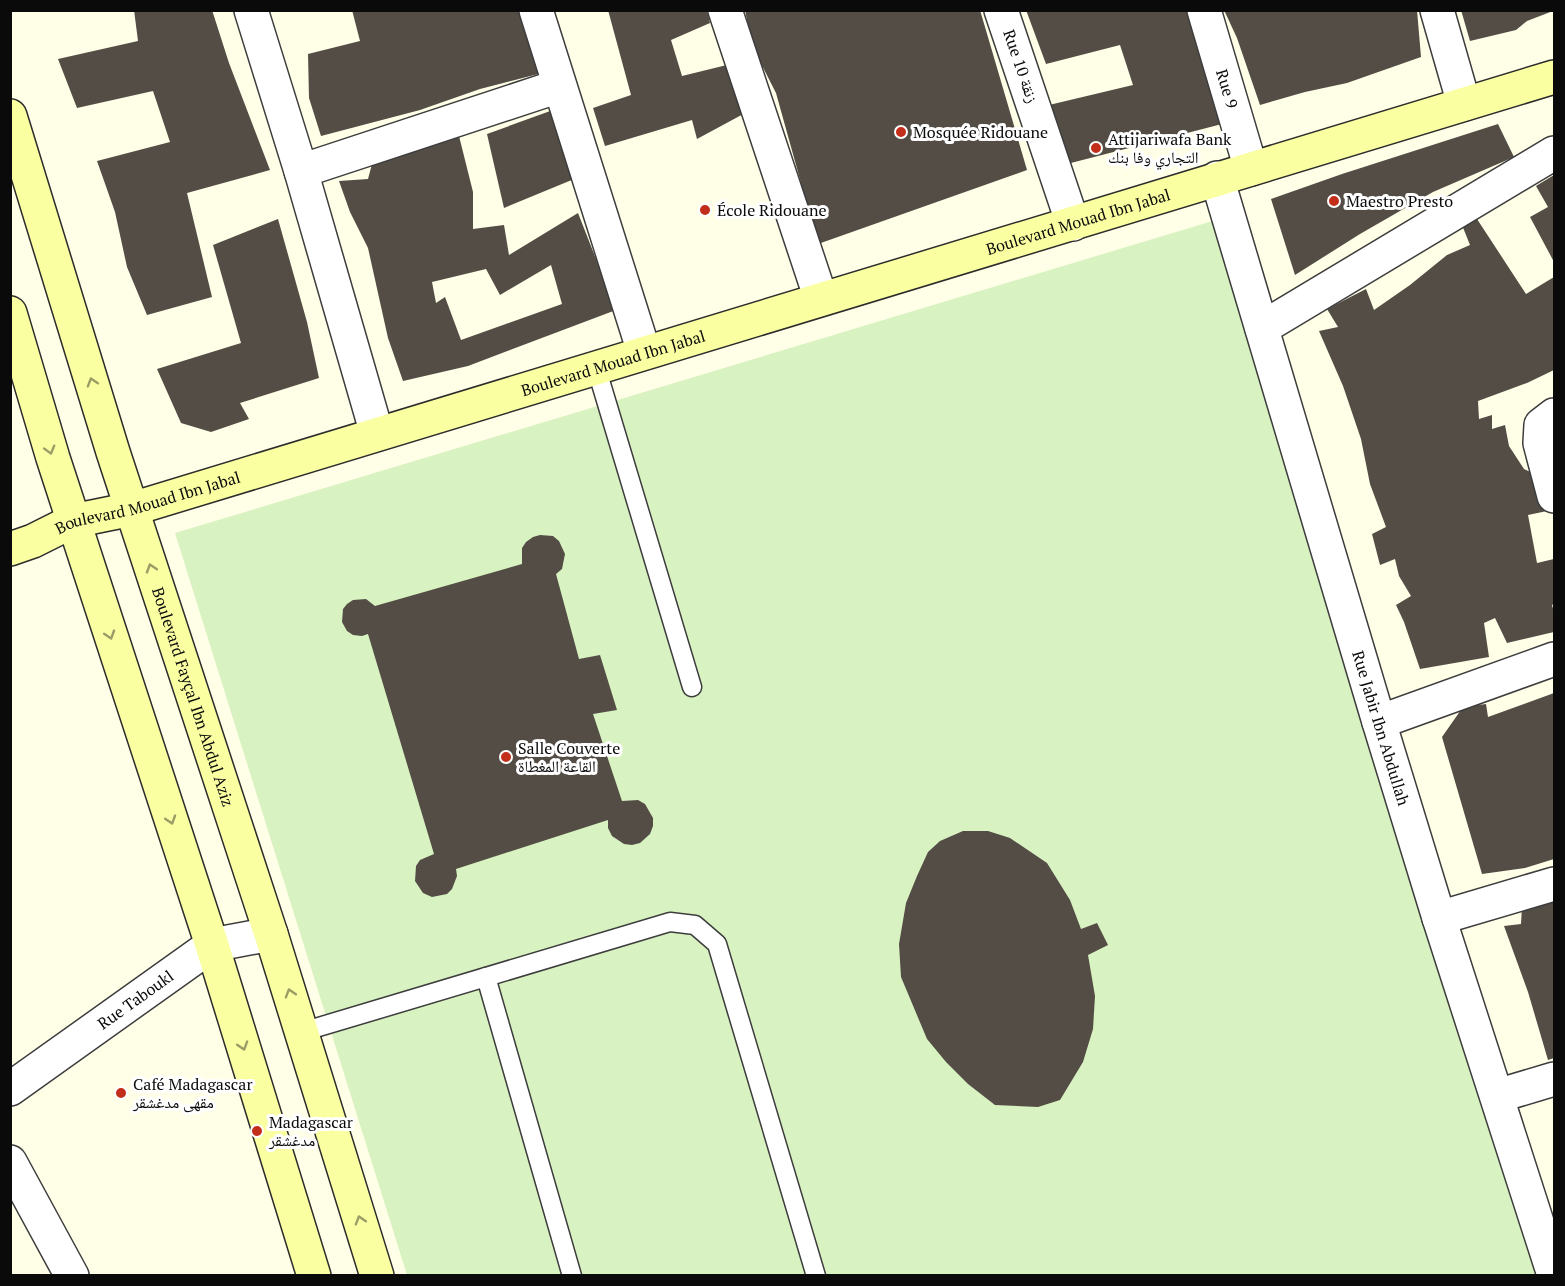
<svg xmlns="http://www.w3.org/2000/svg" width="1565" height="1286" font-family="'PT Serif','Noto Naskh Arabic',serif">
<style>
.pitch{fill:#d9f2c1}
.building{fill:#534d46;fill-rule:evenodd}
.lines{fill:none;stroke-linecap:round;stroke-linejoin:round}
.service-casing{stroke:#3d3d3d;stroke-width:21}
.minor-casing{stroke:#3d3d3d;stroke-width:36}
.tertiary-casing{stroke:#3d3d3d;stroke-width:36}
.secondary-casing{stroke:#2c2c2c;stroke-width:36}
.service{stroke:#fff;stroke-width:18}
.minor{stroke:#fff;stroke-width:33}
.tertiary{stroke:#fff;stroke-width:33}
.secondary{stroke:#faffa2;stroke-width:33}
.oneway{stroke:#9a9d65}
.poi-dot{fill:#c22e1a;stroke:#fff;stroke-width:2}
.labels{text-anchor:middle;stroke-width:6;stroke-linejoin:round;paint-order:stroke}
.street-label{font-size:16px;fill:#0a0a0a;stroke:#fff}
.poi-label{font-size:16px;fill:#0a0a0a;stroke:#fff;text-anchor:start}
</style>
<rect width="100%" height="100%" fill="#fffee7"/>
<!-- pitch -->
<polygon class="pitch" points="1216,220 1542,1275 407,1275 175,533"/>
<!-- building -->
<g class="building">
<polygon points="134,10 212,10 229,63 270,170 187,193 212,297 147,315 127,267 115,212 97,161 170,142 153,91 77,108 58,59 138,41"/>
<polygon points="352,10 519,10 522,24 546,72 480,89 420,110 321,136 309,98 308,54 360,41"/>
<polygon points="608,10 707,10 710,23 671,40 682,76 735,63 747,112 697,139 692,120 605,146 593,108 631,95"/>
<polygon points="745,10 980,10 1027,170 818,244 776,93 752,46"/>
<polygon points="1026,10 1188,10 1222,124 1067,164 1049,105 1133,85 1120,45 1046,64"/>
<polygon points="1224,10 1417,10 1421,57 1347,83 1305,92 1260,105 1237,38"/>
<polygon points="1461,10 1553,10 1553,11 1527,21 1516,30 1470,41"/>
<polygon points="553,110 579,177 504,208 487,134"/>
<polygon points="1498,124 1514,157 1433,192 1360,234 1295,275 1271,199 1342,174"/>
<path d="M 459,136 L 473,192 L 473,229 L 504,225 L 509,255 L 578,213 L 616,310 L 468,366 L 403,381 L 388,338 L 368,248 L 350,212 L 339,181 L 368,179 L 372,164 ZM 551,265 L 562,304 L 461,340 L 445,297 L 436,303 L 432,282 L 486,269 L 500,295 Z"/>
<polygon points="1554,175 1554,262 1530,217 1548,207 1536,186"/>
<polygon points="278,219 307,322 319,378 240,403 249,419 211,432 181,423 157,369 241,343 213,245"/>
<polygon points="1477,219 1526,294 1554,277 1554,370 1527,383 1478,401 1479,419 1492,415 1492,429 1505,425 1509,446 1524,469 1539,476 1547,511 1528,515 1537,563 1554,559 1554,604 1552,605 1554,612 1554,632 1507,643 1495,618 1484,623 1489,657 1420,669 1404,622 1396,605 1411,596 1399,576 1395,559 1380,565 1372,534 1386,527 1370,484 1361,439 1343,386 1319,331 1338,327 1327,309 1366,289 1374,310 1410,285 1447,255 1470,245 1462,225"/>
<polygon points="540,535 553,536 559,541 565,554 562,569 556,574 579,659 600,655 617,710 593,714 622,801 638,800 645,804 653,818 653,826 650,834 640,843 632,845 624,844 612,836 608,828 608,820 456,869 457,876 452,889 447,894 432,897 423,893 415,881 416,866 420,860 434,854 368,634 362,636 353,635 347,631 342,622 343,609 347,604 353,600 366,599 375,606 522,564 522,548 526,542 533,537"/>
<polygon points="1554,693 1554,859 1525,868 1482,874 1442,737 1463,707 1486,704 1488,717"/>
<polygon points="963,831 988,831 1010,838 1047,863 1070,900 1081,929 1097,923 1108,945 1088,955 1095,996 1093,1029 1083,1062 1060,1100 1038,1107 995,1105 968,1084 946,1062 927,1039 901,977 899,944 906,903 917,876 928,852 940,841"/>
<polygon points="1554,898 1554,1058 1548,1060 1528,992 1504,926 1521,924 1522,906"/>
</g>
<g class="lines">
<defs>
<g id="service">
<polyline points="596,367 692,687"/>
<polyline points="486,977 572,1276"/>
<polyline points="302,1032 670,922 695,925 717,944 816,1276"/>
</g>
<g id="minor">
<polyline points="251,10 301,171 377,434"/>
<polyline points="536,10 644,352"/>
<polyline points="725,10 821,299"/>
<path id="s1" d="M 1204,10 L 1251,169"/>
<polyline points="1437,10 1464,104"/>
<polyline points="301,171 559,86"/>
<polyline points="1262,328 1554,153"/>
<polyline points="1554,415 1541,425 1540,443 1554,496"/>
<polyline points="1379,722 1554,659"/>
<polyline points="1439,918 1554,884"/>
<polyline points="1497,1096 1554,1079"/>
<polyline points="10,1162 72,1276"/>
</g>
<g id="tertiary">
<polyline points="1001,10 1073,224"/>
<path id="s2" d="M 1217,178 L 1379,722 L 1439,918 L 1554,1275"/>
<path id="s3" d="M 10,1089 L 212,945 L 271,934"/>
</g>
<g id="secondary">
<path id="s4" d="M 10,116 L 113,452 L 271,934 L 377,1276"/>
<polyline points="10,313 53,458 212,945 314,1276"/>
<path id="s5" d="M 10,549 L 33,541 L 73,521 L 132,509 L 1554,77"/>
</g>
</defs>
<!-- service casing -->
<use href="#service" class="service-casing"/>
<!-- minor casing -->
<use href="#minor" class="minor-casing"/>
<!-- tertiary casing -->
<use href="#tertiary" class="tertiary-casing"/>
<!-- secondary casing -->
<use href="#secondary" class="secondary-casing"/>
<!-- service -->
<use href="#service" class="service"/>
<!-- minor -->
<use href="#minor" class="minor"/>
<!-- tertiary -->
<use href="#tertiary" class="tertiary"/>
<!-- secondary -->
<use href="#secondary" class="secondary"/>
</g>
<!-- one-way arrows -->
<defs><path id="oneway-chevron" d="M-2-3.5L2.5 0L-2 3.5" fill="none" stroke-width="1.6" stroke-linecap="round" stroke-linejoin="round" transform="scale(1.5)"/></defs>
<g class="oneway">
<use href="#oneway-chevron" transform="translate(92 382) rotate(-107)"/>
<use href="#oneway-chevron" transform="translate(50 450) rotate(74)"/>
<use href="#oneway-chevron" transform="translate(151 568) rotate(-108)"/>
<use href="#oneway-chevron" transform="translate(110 635) rotate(72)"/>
<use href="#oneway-chevron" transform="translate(171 820) rotate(72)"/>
<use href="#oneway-chevron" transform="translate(290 993) rotate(-107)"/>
<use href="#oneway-chevron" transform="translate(243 1046) rotate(73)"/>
<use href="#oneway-chevron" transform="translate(360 1220) rotate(-107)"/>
</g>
<!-- markers -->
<g class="poi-dot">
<circle cx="901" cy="132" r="6"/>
<circle cx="1096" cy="148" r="6"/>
<circle cx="1334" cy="201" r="6"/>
<circle cx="705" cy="210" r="6"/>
<circle cx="506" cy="757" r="6"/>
<circle cx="121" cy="1093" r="6"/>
<circle cx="257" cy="1131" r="6"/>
</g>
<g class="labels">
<!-- street labels -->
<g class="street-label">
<text transform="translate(1021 66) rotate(71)" y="6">Rue 10 زنقة</text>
<text dy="6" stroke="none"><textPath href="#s1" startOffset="82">Rue 9</textPath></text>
<text dy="6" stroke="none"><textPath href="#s5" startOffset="1118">Boulevard Mouad Ibn Jabal</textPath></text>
<text dy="6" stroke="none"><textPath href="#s5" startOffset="632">Boulevard Mouad Ibn Jabal</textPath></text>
<text dy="6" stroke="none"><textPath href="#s5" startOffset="146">Boulevard Mouad Ibn Jabal</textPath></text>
<text dy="6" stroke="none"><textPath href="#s4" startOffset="609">Boulevard Fayçal Ibn Abdul Aziz</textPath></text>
<text dy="6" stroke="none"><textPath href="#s2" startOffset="574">Rue Jabir Ibn Abdullah</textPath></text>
<text dy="6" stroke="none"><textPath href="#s3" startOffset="154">Rue Taboukl</textPath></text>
</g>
<!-- poi labels -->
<g class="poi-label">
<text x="913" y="138">Mosquée Ridouane</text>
<text x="1108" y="145">Attijariwafa Bank<tspan x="1108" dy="18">التجاري وفا بنك</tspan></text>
<text x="1346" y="207">Maestro Presto</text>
<text x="717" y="216">École Ridouane</text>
<text x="518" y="754">Salle Couverte<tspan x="518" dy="18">القاعة المغطاة</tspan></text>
<text x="133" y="1090">Café Madagascar<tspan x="133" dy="18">مقهى مدغشقر</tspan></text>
<text x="269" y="1128">Madagascar<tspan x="269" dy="18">مدغشقر</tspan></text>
</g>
</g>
<!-- border -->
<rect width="1565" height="1286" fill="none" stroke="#0a0a0a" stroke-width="24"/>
</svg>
